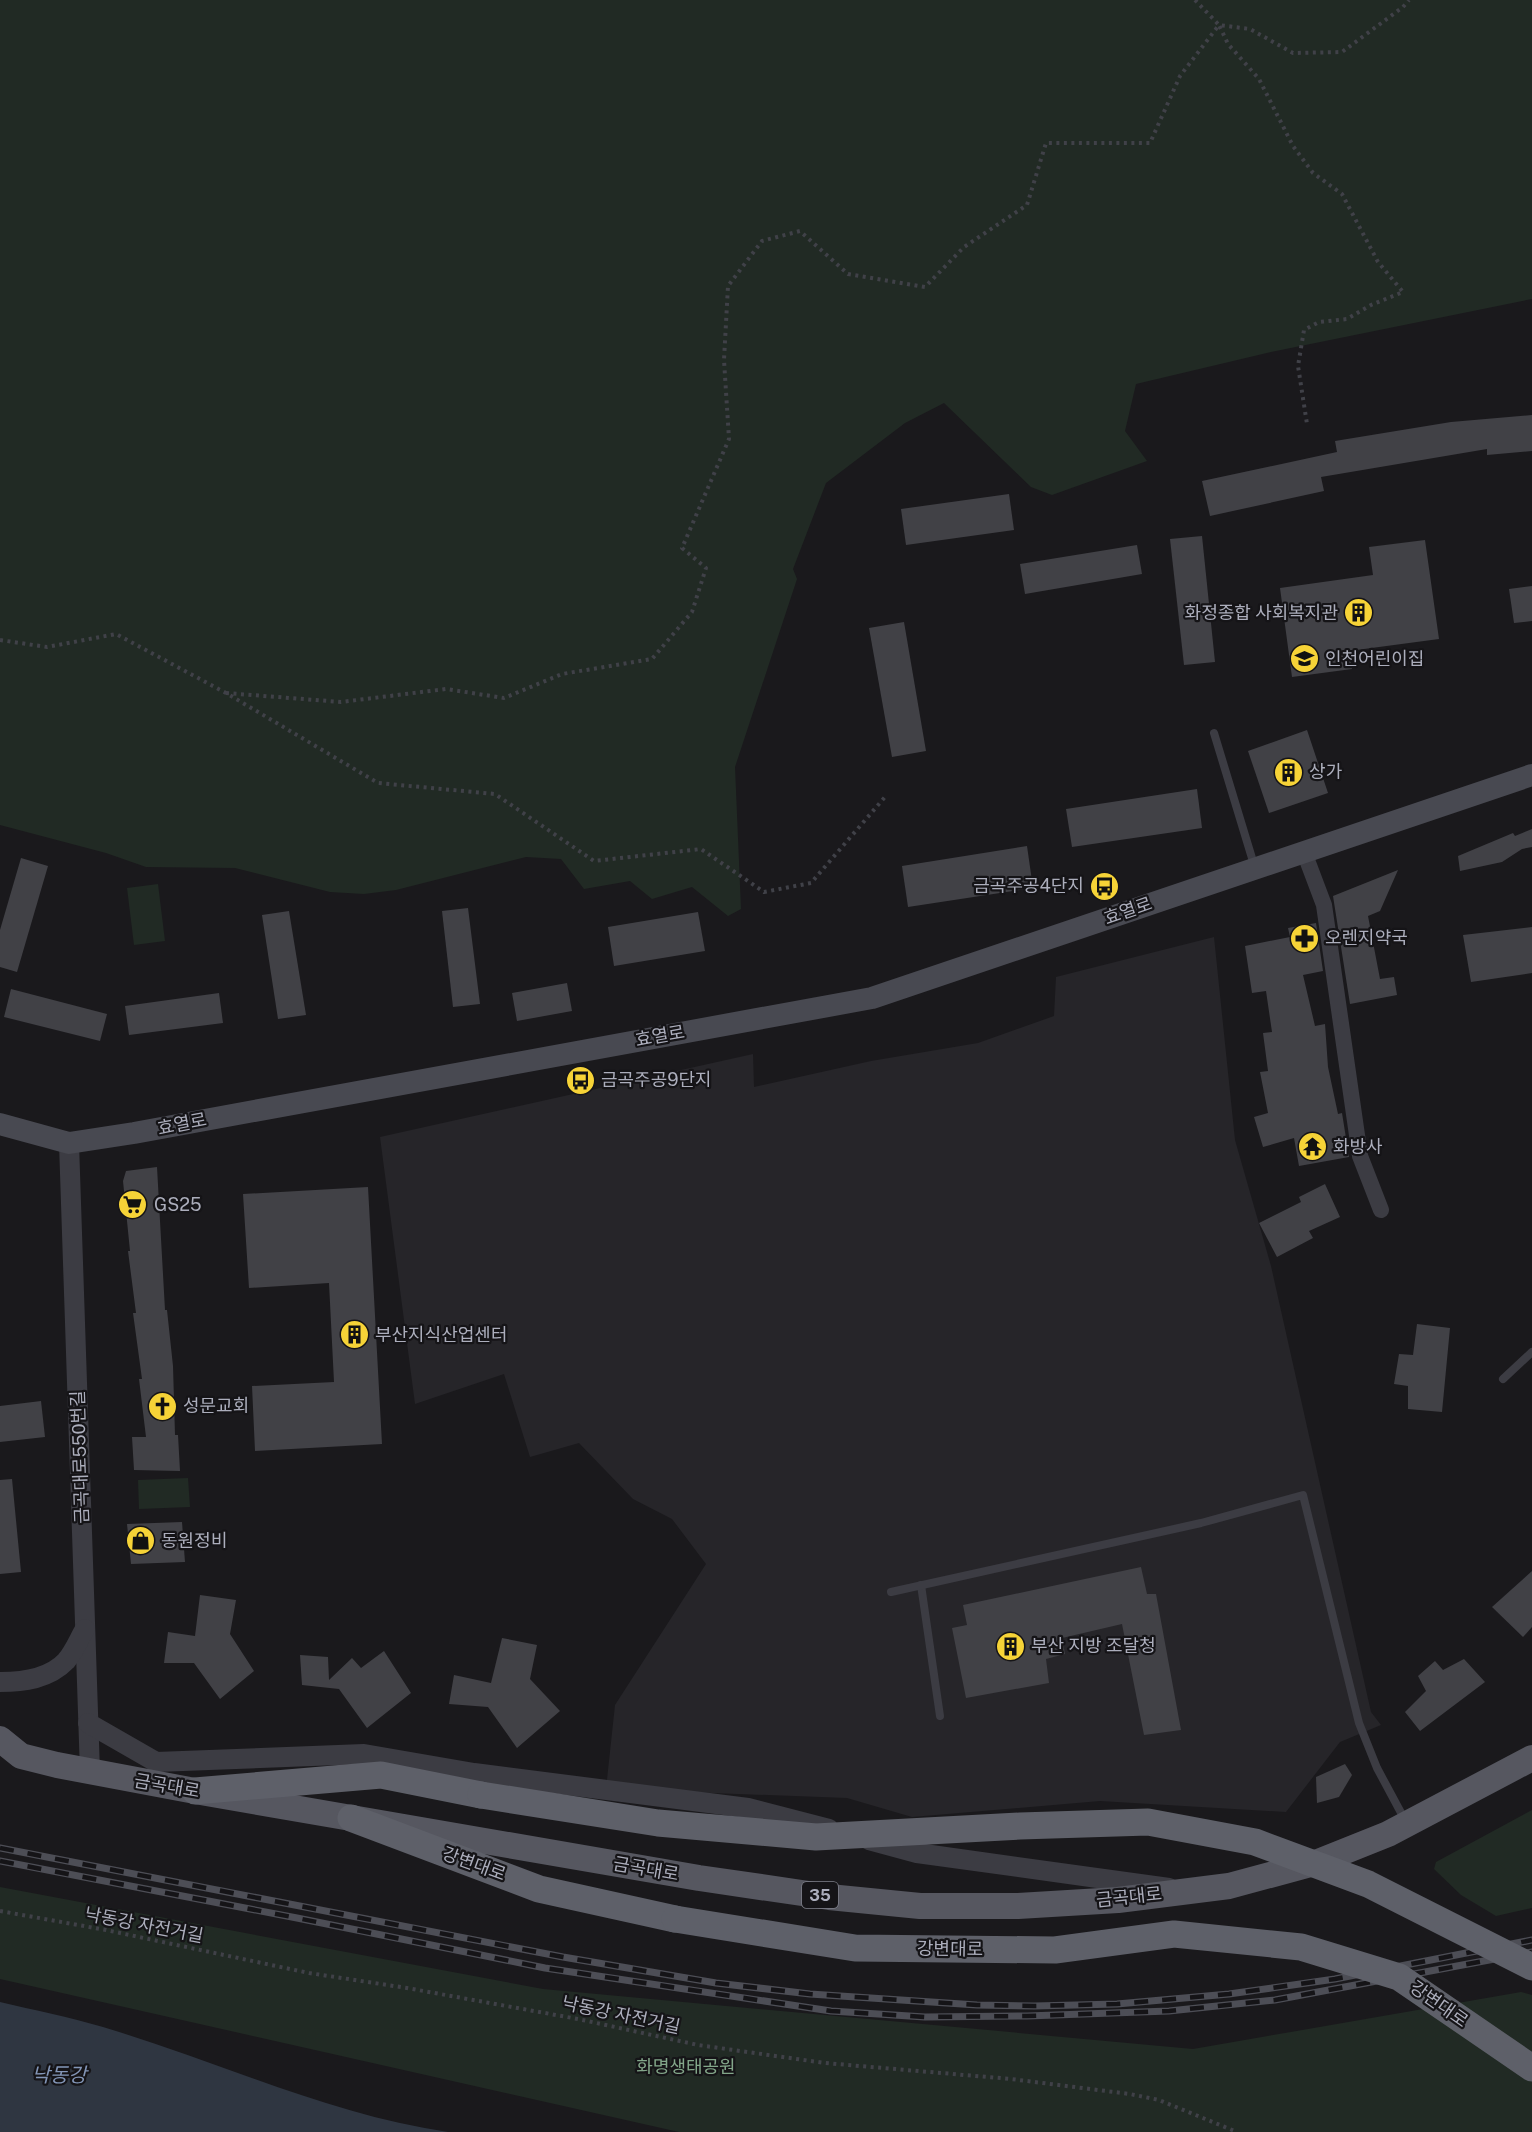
<svg xmlns="http://www.w3.org/2000/svg" width="1532" height="2132" font-family="'Public Sans','Noto Sans KR',sans-serif">
<style>
.built{fill:#262529}
.green{fill:#212a24}
.water{fill:#2f3641}
.building{fill:#414146}
.lines{fill:none;stroke-linecap:round;stroke-linejoin:round}
.path{stroke:#404148;stroke-width:4;stroke-dasharray:3 4.5;stroke-linecap:butt}
.service{stroke:#3c3c43;stroke-width:8}
.minor{stroke:#3c3c43;stroke-width:16}
.tertiary{stroke:#3c3c43;stroke-width:20}
.secondary{stroke:#484951;stroke-width:22}
.primary{stroke:#565760;stroke-width:26}
.trunk{stroke:#5e6069;stroke-width:27}
.rail-casing{stroke:#4d4e56;stroke-width:7}
.rail{stroke:#151417;stroke-width:4.5;stroke-dasharray:14;stroke-linecap:butt}
.trunk-bridge{stroke:#5e6069;stroke-width:27}
.labels{text-anchor:middle;stroke-width:4.5;stroke-linejoin:round;paint-order:stroke}
.shield{fill:#151417;stroke:#7f808a;stroke-width:1.5}
.shield-label{font-size:16px;font-weight:bold;fill:#acaebc}
.poi-label{font-size:18px;fill:#acaebc;stroke:#151417;text-anchor:start}
.street-label{font-size:18px;fill:#acaebc;stroke:#151417}
.park-label{font-size:18px;fill:#83a78a;stroke:#151417}
.water-label{font-size:20px;font-style:italic;fill:#8396b7;stroke:#151417}
</style>
<rect width="100%" height="100%" fill="#1a191c"/>
<!-- built -->
<polygon class="built" points="1214,937 1235,1140 1271,1266 1371,1712 1381,1725 1340,1742 1286,1812 1100,1801 912,1817 847,1798 606,1789 615,1705 706,1564 672,1519 633,1499 579,1443 530,1457 504,1374 415,1404 380,1137 753,1054 754,1087 871,1061 978,1043 1054,1016 1056,977"/>
<!-- green -->
<g class="green">
<polygon points="0,0 1532,0 1532,299 1271,352 1136,384 1125,431 1147,461 1052,495 1031,487 944,403 905,423 826,483 793,569 797,579 735,767 741,909 728,916 692,887 652,899 630,881 584,889 561,859 526,857 396,890 364,894 330,892 235,868 146,867 106,853 0,825"/>
<polygon points="158,884 165,941 134,945 127,888"/>
<polygon points="188,1478 190,1507 139,1509 138,1480"/>
<polygon points="1532,1810 1532,1908 1496,1916 1461,1895 1434,1869 1436,1862"/>
<polygon points="0,1887 543,1989 1193,2049 1521,1992 1532,1995 1532,2132 679,2132 0,1979"/>
</g>
<!-- water -->
<path class="water" d="M 0,2002 C 34,2010 69,2017 103,2027 C 217,2061 330,2115 448,2132 L 0,2132 Z"/>
<!-- building -->
<g class="building">
<polygon points="1532,415 1532,451 1487,455 1487,449 1321,477 1324,491 1210,516 1202,481 1337,452 1335,441 1451,422"/>
<polygon points="1009,494 1014,530 906,545 901,509"/>
<polygon points="1202,536 1215,662 1184,665 1170,539"/>
<polygon points="1425,540 1439,639 1349,651 1352,669 1292,677 1280,588 1373,575 1369,547"/>
<polygon points="1137,545 1142,574 1025,594 1020,564"/>
<polygon points="1532,586 1532,621 1514,623 1509,589"/>
<polygon points="904,622 926,751 892,757 869,628"/>
<polygon points="1307,730 1328,793 1269,813 1248,751"/>
<polygon points="1197,789 1202,828 1072,847 1066,809"/>
<polygon points="1532,829 1532,847 1522,849 1502,862 1460,871 1458,856 1513,833 1515,836"/>
<polygon points="1027,846 1033,888 908,907 902,866"/>
<polygon points="21,858 48,866 17,972 0,967 0,930"/>
<polygon points="1398,870 1380,911 1368,916 1380,979 1394,977 1397,995 1350,1004 1333,896"/>
<polygon points="468,908 480,1004 453,1007 442,911"/>
<polygon points="289,911 306,1015 278,1019 262,915"/>
<polygon points="698,912 705,951 614,966 608,927"/>
<polygon points="1316,923 1323,971 1303,975 1315,1026 1325,1024 1328,1067 1338,1114 1342,1113 1349,1157 1299,1166 1294,1138 1263,1147 1254,1117 1268,1113 1260,1072 1268,1071 1263,1033 1272,1032 1266,991 1252,993 1245,946 1290,937 1288,928"/>
<polygon points="1532,927 1532,973 1471,982 1463,935"/>
<polygon points="567,983 572,1011 517,1021 512,993"/>
<polygon points="11,989 107,1014 100,1041 4,1017"/>
<polygon points="219,993 223,1023 129,1035 125,1006"/>
<polygon points="157,1167 165,1310 167,1310 173,1366 175,1435 178,1435 180,1471 134,1470 132,1437 146,1437 139,1379 142,1379 133,1313 136,1313 128,1251 130,1251 123,1181 126,1171"/>
<polygon points="1325,1184 1340,1217 1309,1231 1313,1238 1277,1257 1259,1223 1301,1202 1299,1197"/>
<polygon points="368,1187 382,1444 255,1451 252,1386 334,1382 329,1283 249,1288 243,1194"/>
<polygon points="1417,1324 1450,1328 1442,1412 1408,1409 1408,1386 1394,1384 1399,1354 1413,1355"/>
<polygon points="41,1401 45,1437 0,1442 0,1406"/>
<polygon points="12,1479 21,1572 0,1574 0,1480"/>
<polygon points="182,1522 185,1562 131,1564 127,1524"/>
<polygon points="1141,1567 1147,1594 1156,1594 1181,1730 1144,1735 1122,1624 1062,1638 1065,1654 1046,1659 1049,1683 966,1698 952,1628 967,1625 963,1605"/>
<polygon points="1532,1571 1532,1627 1523,1637 1492,1607"/>
<polygon points="200,1595 236,1600 230,1634 254,1671 220,1699 194,1663 164,1663 168,1632 195,1636"/>
<polygon points="502,1638 537,1645 530,1679 560,1711 517,1748 488,1707 449,1704 454,1675 491,1683"/>
<polygon points="384,1651 411,1693 367,1728 339,1689 302,1685 300,1655 328,1657 329,1680 352,1658 361,1668"/>
<polygon points="1464,1659 1485,1682 1420,1731 1405,1712 1426,1691 1418,1676 1435,1661 1443,1670"/>
<polygon points="1345,1764 1352,1775 1339,1797 1317,1803 1316,1777"/>
</g>
<g class="lines">
<!-- path -->
<g class="path">
<polyline points="1195,0 1219,25 1250,29 1293,53 1342,52 1403,7 1409,0"/>
<polyline points="0,640 47,647 116,634 226,693 378,783 495,794 594,861 701,849 764,892 811,883 885,797"/>
<polyline points="226,693 341,702 446,689 504,698 562,674 652,659 692,612 706,568 682,548 729,439 724,360 728,286 762,241 800,231 848,274 925,287 964,247 1027,205 1046,143 1150,143 1180,76 1219,25 1228,44 1259,79 1293,146 1313,173 1342,194 1378,262 1403,292 1371,305 1347,319 1319,322 1304,330 1298,366 1307,424"/>
<polyline points="0,1911 106,1930 309,1973 407,1988 578,2019 698,2045 825,2063 1011,2079 1130,2094 1159,2100 1237,2132"/>
</g>
<!-- service -->
<g class="service">
<polyline points="1214,733 1255,868"/>
<polyline points="1503,1379 1532,1352"/>
<polyline points="921,1585 940,1716"/>
<polyline points="891,1592 1201,1523 1303,1495 1359,1723 1377,1768 1406,1822"/>
</g>
<!-- minor -->
<polyline class="minor" points="1304,852 1324,905 1360,1156 1381,1210"/>
<!-- tertiary -->
<g class="tertiary">
<polyline points="69,1143 90,1772"/>
<path d="M 0,1682 C 23,1682 49,1679 66,1661 C 74,1652 79,1639 85,1629"/>
<polyline points="88,1723 156,1762 364,1754 474,1773 748,1808 829,1829"/>
<polyline points="869,1840 917,1853 1169,1888"/>
</g>
<!-- secondary -->
<polyline class="secondary" points="0,1124 69,1143 134,1133 872,998 1532,775"/>
<!-- primary -->
<polyline class="primary" points="0,1739 21,1756 57,1765 195,1791 699,1878 829,1897 920,1906 1018,1906 1118,1900 1229,1886 1318,1862 1388,1834 1532,1758"/>
<!-- trunk -->
<g class="trunk">
<polyline points="195,1791 381,1775 481,1795"/>
<polyline points="351,1818 539,1889 675,1919"/>
</g>
<defs>
<g id="rail">
<polyline points="0,1848 563,1957 716,1983 810,1994 977,2005 1034,2006 1117,2004 1229,1994 1335,1979 1532,1940"/>
<polyline points="0,1861 297,1918 545,1968 831,2011 925,2017 1027,2016 1169,2011 1275,2000 1532,1952"/>
</g>
</defs>
<!-- rail casing -->
<use href="#rail" class="rail-casing"/>
<!-- rail -->
<use href="#rail" class="rail"/>
<!-- trunk-bridge -->
<g class="trunk-bridge">
<polyline points="481,1795 658,1823 816,1837 1020,1826 1148,1822 1255,1842 1368,1884 1532,1967"/>
<polyline points="675,1919 855,1948 1055,1950 1174,1934 1301,1947 1399,1977 1532,2068"/>
</g>
</g>
<!-- icons -->
<defs>
<symbol id="building-disc" viewBox="-11 -11 22 22"><circle r="9.5" fill="#f6d337" stroke="#151417"/><path d="M-4-6H4V6H1V3H-1V6H-4ZM-2.5-4.3h1.7v1.8h-1.7ZM.8-4.3h1.7v1.8H.8ZM-2.5-1h1.7V.8h-1.7ZM.8-1h1.7V.8H.8Z" fill="#111"/></symbol>
<symbol id="school-disc" viewBox="-11 -11 22 22"><circle r="9.5" fill="#f6d337" stroke="#151417"/><path d="M0-5L7-2L0 1L-7-2ZM-4 1L0 2.5L4 1V4Q0 6-4 4Z" fill="#111"/></symbol>
<symbol id="bus-disc" viewBox="-11 -11 22 22"><circle r="9.5" fill="#f6d337" stroke="#151417"/><path d="M-5-6H5V4H4V6H2V4H-2V6H-4V4H-5ZM-3.5-4V0h7V-4ZM-3.5 1.2v1.5H-2V1.2ZM2 1.2v1.5H3.5V1.2Z" fill="#111"/></symbol>
<symbol id="pharmacy-disc" viewBox="-11 -11 22 22"><circle r="9.5" fill="#f6d337" stroke="#151417"/><path d="M-2-6h4v4h4v4h-4v4h-4v-4h-4v-4h4Z" fill="#111"/></symbol>
<symbol id="temple-disc" viewBox="-11 -11 22 22"><circle r="9.5" fill="#f6d337" stroke="#151417"/><path d="M0-6L5-2H3V0L6.5 2.5H4V6H1.5V3h-3V6H-4V2.5H-6.5L-3 0V-2H-5Z" fill="#111"/></symbol>
<symbol id="supermarket-disc" viewBox="-11 -11 22 22"><circle r="9.5" fill="#f6d337" stroke="#151417"/><path d="M-6-5.5h2.5l.6 2H6L4.5 2H-2.5L-4.4-4H-6ZM-1.5 3.2a1.3 1.3 0 1 0 .1 0ZM3 3.2a1.3 1.3 0 1 0 .1 0Z" fill="#111"/></symbol>
<symbol id="church-disc" viewBox="-11 -11 22 22"><circle r="9.5" fill="#f6d337" stroke="#151417"/><path d="M-1.2-6h2.4v3.5h3.3v2.4h-3.3V6h-2.4V-.1h-3.3v-2.4h3.3Z" fill="#111"/></symbol>
<symbol id="shop-disc" viewBox="-11 -11 22 22"><circle r="9.5" fill="#f6d337" stroke="#151417"/><path d="M-5-2.5h2.3a2.7 3.5 0 0 1 5.4 0H5L5.5 6h-11ZM-1.5-2.5h3a1.5 2.3 0 0 0-3 0Z" fill="#111"/></symbol>
</defs>
<g fill-rule="evenodd">
<use href="#building-disc" x="1342" y="596" width="33" height="33"/>
<use href="#school-disc" x="1288" y="642" width="33" height="33"/>
<use href="#building-disc" x="1272" y="756" width="33" height="33"/>
<use href="#bus-disc" x="1088" y="870" width="33" height="33"/>
<use href="#pharmacy-disc" x="1288" y="922" width="33" height="33"/>
<use href="#bus-disc" x="564" y="1064" width="33" height="33"/>
<use href="#temple-disc" x="1296" y="1130" width="33" height="33"/>
<use href="#supermarket-disc" x="116" y="1188" width="33" height="33"/>
<use href="#building-disc" x="338" y="1318" width="33" height="33"/>
<use href="#church-disc" x="146" y="1390" width="33" height="33"/>
<use href="#shop-disc" x="124" y="1524" width="33" height="33"/>
<use href="#building-disc" x="994" y="1630" width="33" height="33"/>
</g>
<g class="labels">
<!-- shield labels -->
<rect class="shield" x="802" y="1882" width="36" height="26" rx="4.5"/>
<g class="shield-label">
<text x="820" y="1901">35</text>
</g>
<!-- poi labels -->
<g class="poi-label">
<text x="1338" y="619" text-anchor="end">화정종합 사회복지관</text>
<text x="1325" y="665">인천어린이집</text>
<text x="1309" y="778">상가</text>
<text x="1084" y="892" text-anchor="end">금곡주공4단지</text>
<text x="1325" y="944">오렌지약국</text>
<text x="601" y="1086">금곡주공9단지</text>
<text x="1333" y="1153">화방사</text>
<text x="154" y="1211">GS25</text>
<text x="375" y="1341">부산지식산업센터</text>
<text x="183" y="1412">성문교회</text>
<text x="161" y="1547">동원정비</text>
<text x="1031" y="1652">부산 지방 조달청</text>
</g>
<!-- street labels -->
<g class="street-label">
<text transform="translate(1128 911) rotate(-19)" y="6">효열로</text>
<text transform="translate(660 1036) rotate(-10)" y="6">효열로</text>
<text transform="translate(182 1124) rotate(-11)" y="6">효열로</text>
<text transform="translate(80 1457) rotate(-92)" y="6">금곡대로550번길</text>
<text transform="translate(167 1786) rotate(10)" y="6">금곡대로</text>
<text transform="translate(474 1864) rotate(20)" y="6">강변대로</text>
<text transform="translate(646 1869) rotate(10)" y="6">금곡대로</text>
<text transform="translate(1129 1897) rotate(-6)" y="6">금곡대로</text>
<text transform="translate(144 1925) rotate(11)" y="6">낙동강 자전거길</text>
<text transform="translate(950 1949) rotate(1)" y="6">강변대로</text>
<text transform="translate(1439 2004) rotate(35)" y="6">강변대로</text>
<text transform="translate(621 2015) rotate(12)" y="6">낙동강 자전거길</text>
</g>
<!-- park labels -->
<g class="park-label">
<text x="686" y="2073">화명생태공원</text>
</g>
<!-- water labels -->
<g class="water-label">
<text x="59" y="2082">낙동강</text>
</g>
</g>
</svg>
